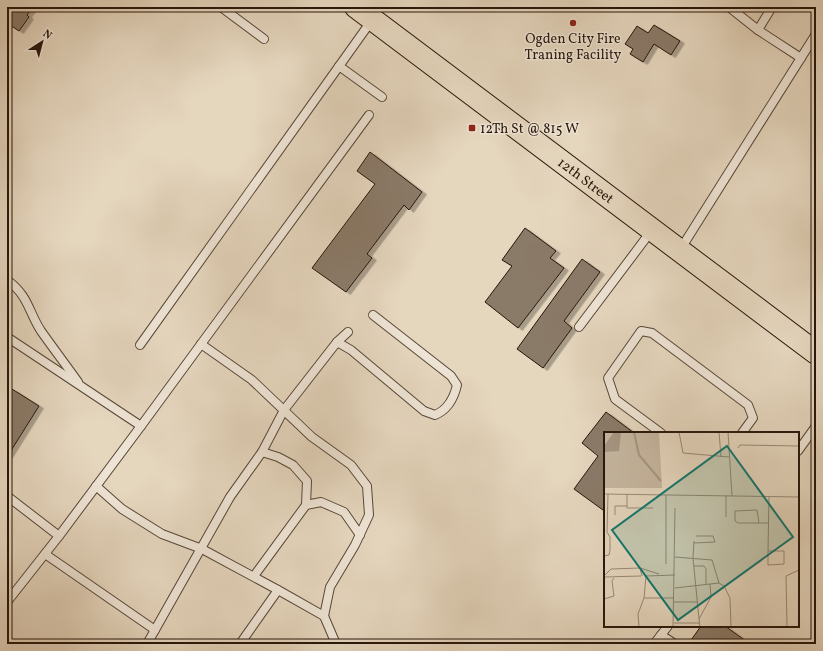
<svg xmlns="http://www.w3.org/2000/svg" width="823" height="651" font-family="Vollkorn,serif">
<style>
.building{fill:#8a7a68;stroke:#28160a;filter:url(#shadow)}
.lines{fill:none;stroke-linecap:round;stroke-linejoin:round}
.lane-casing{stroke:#574637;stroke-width:10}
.primary-casing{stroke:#28160a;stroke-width:24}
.lane{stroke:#eee4d5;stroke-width:8}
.primary{stroke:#e5d6be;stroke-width:22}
.poi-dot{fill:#8f2418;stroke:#eee4d5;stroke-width:1.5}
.labels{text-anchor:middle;stroke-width:3;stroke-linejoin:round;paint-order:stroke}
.poi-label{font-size:14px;fill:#28160a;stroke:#eee4d5}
.street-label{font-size:14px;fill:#28160a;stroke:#eee4d5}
.inset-river{fill:none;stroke:#a59581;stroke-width:2}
.inset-road{fill:none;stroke:#998976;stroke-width:1}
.view{fill:#0f766e;fill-opacity:0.15;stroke:#0f766e;stroke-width:2}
.inset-edge{fill:none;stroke:#28160a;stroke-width:2}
</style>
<defs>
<filter id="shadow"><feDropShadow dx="4.5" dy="2.5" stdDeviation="0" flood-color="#0004"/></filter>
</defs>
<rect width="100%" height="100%" fill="#e5d6be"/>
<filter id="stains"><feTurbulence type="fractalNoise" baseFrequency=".005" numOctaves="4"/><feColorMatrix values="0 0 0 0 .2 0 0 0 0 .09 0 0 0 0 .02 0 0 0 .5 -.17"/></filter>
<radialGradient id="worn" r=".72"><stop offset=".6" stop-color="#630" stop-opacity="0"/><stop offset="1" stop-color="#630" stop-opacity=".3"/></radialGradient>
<!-- building -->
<g class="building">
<polygon points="7,7 33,7 27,15 29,17 19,31 7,23"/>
<polygon points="654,25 680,41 671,55 654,44 643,62 630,54 633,49 625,44 637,26 648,33"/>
<polygon points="370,152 422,192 409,210 404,205 367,254 372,258 346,292 312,268 375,184 357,171"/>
<polygon points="525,228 556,251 550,258 564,268 518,328 485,302 512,266 502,260"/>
<polygon points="582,259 600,272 564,321 572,328 543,368 517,349"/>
<polygon points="12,389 39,406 7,457 7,397"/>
<polygon points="606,412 634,433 605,433 605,508 603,510 574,489 598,456 582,443"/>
<polygon points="701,626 725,626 750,644 690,644 689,643"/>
</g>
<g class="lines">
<defs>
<g id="lane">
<polyline points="221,7 264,39"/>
<polyline points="729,7 758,30 801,58"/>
<polyline points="758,30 772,7"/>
<polyline points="339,66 382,97"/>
<polyline points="680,250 816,34"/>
<path d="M 7,280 C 29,296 28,311 41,331 C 53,348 66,365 78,382"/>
<polyline points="579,327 652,230"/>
<polyline points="7,337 141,426"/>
<path d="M 337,342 L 351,350 L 424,411 L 435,415 C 447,410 454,398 457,385 L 451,376 L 373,315"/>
<polyline points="201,344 252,380 312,437 351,465 367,486 369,515 355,545 330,587 324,616"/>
<polyline points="140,345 372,20"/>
<polyline points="661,433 615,399 608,378 641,331 652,333 748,405 753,418 742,433"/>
<polyline points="798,451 816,426"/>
<polyline points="96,486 122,509 162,534 202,549 278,590 324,616 336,644"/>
<polyline points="7,496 59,536"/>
<polyline points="306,505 321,502 344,512 360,535"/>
<polyline points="45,554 155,630"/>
<polyline points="254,576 306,505 307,481 293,465 278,457 262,452"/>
<polyline points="7,602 59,536 141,426 369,115"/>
<polyline points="661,635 675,644"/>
<polyline points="147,644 230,497 262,452 284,410 337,342 348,332"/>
<polyline points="240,644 278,590"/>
<polyline points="654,644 668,626"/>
</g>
<g id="primary">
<path id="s1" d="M 356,7 L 816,353"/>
</g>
</defs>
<!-- lane casing -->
<use href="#lane" class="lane-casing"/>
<!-- primary casing -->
<use href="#primary" class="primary-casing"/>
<!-- lane -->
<use href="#lane" class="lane"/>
<!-- primary -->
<use href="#primary" class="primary"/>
</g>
<!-- markers -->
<g class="poi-dot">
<circle cx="573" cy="23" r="4"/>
<rect x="468" y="124" width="8" height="8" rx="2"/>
</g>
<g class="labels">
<!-- poi labels -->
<g class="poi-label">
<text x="573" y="43">Ogden City Fire<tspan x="573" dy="16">Traning Facility</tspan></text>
<text x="480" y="133" text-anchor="start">12Th St @ 815 W</text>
</g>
<!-- street labels -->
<g class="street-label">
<text dy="5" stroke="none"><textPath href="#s1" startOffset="288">12th Street</textPath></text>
</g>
</g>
<!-- overview -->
<g transform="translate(604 432)">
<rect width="195" height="195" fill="#e5d6be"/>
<path d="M 0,0 L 55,0 L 58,56 L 0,56 Z" fill="#c5b59f"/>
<path d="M 10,0 L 17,0 L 15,19 L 0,20 L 0,14 Z" fill="#a59581"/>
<path class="inset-river" d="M 30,0 L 35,23 L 57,49"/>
<path class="inset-road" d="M 75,0 L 79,21 L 125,25M 115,0 L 117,25M 124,0 L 128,64M 134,16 L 136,13 L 195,14M 0,62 L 195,65M 23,62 L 23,76 L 49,76M 62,63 L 62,132M 11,83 L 11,74 L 23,74M 122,85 L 122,64M 155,91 L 153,78 L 131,79 L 131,89 L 134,91 L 165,91M 90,109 L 89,126 L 95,187M 90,111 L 111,110 L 109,104 L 92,104M 164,119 L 180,119 L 180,132 L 164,133 L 164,119 L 165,64M 0,124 L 5,123 L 6,118 L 6,105 L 3,100 L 4,62M 71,125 L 108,128 L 115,151M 90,134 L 100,134 L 102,137 L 102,152M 0,144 L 7,137 L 36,136M 38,144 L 36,136 L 55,142M 0,145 L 37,144M 71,156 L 115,151 L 120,154 L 126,166 L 127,195M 40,166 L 70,166M 0,167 L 10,164 L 8,149 L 10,146M 70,170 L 93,170M 70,191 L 95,191M 35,195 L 34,182 L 40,166 L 42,144 L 71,143M 69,195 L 71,76M 96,195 L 95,187 L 107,165 L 106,152M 183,195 L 182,144 L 195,138"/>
<path class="view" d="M 123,14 L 189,105 L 74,188 L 8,98 Z"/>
<rect width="195" height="195" class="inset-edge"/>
</g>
<!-- margin -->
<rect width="823" height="651" fill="none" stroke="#e5d6be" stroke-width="24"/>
<rect x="8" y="8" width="807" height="635" fill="none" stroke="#28160a" stroke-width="2"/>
<rect x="12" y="12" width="799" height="627" fill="none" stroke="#28160a"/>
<!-- north arrow -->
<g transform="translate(42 42) rotate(36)" stroke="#eee4d5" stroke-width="3" paint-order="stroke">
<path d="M0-3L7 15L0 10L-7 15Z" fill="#28160a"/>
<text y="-6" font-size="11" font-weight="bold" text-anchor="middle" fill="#28160a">N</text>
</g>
<rect width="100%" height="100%" filter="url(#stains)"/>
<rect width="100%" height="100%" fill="url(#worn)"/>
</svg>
